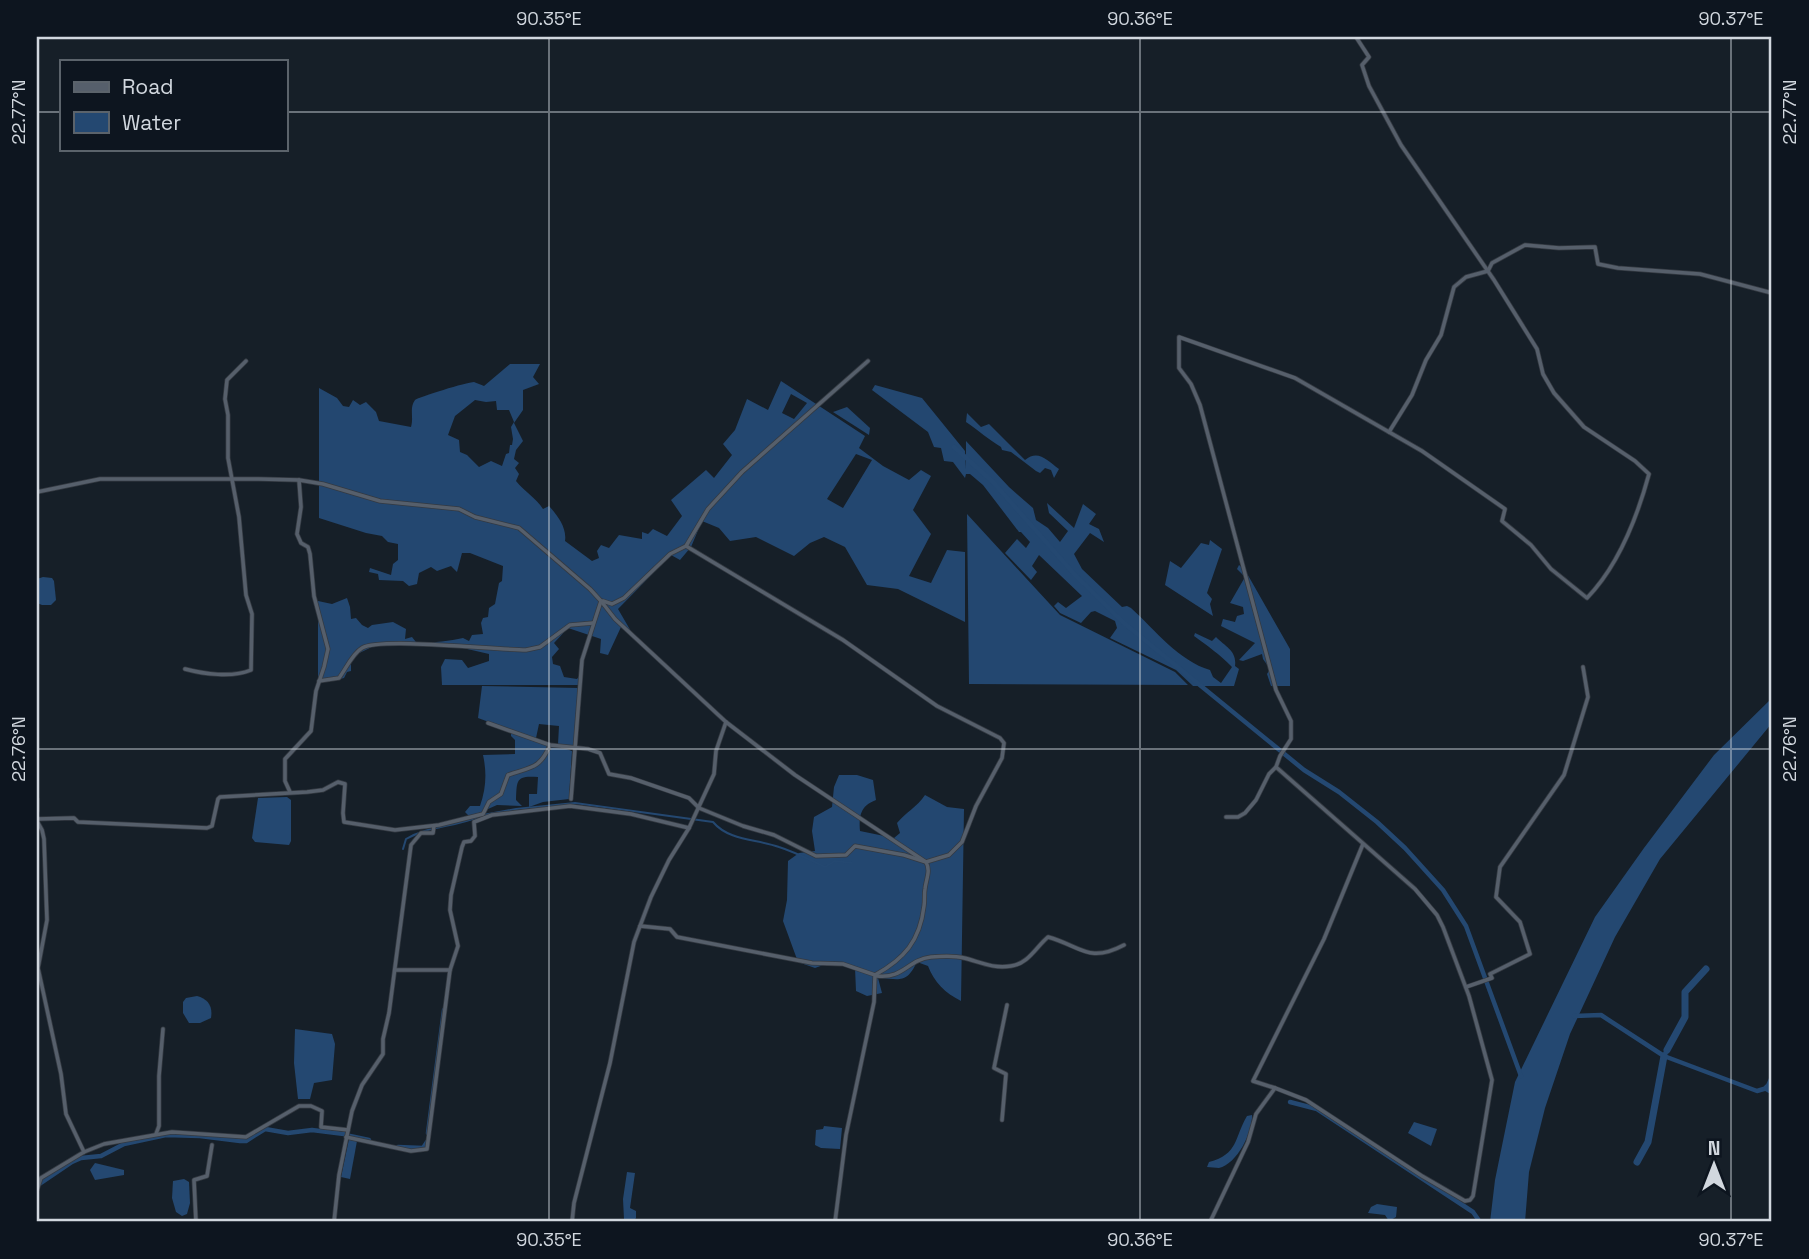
<svg xmlns="http://www.w3.org/2000/svg" width="1809" height="1259" font-family="'Space Grotesk',sans-serif">
<style>
.forest{fill:#234770;fill-rule:evenodd}
.water{fill:#244871}
.lines{fill:none;stroke-linecap:round;stroke-linejoin:round}
.stream{stroke:#244871;stroke-width:2}
.canal{stroke:#244871;stroke-width:4.5}
.river{stroke:#244871;stroke-width:7}
.street-casing{stroke:#343a42;stroke-width:5}
.street{stroke:#565f6b;stroke-width:3.5}
.ticks{fill:none;stroke:#d1d7de;stroke-width:2;stroke-opacity:0.45}
.neatline{fill:none;stroke:#d1d7de;stroke-width:2.5}
.ticks-label{font-size:18px;text-anchor:middle;fill:#d1d7de}
</style>
<rect width="100%" height="100%" fill="#161f28"/>
<!-- forest -->
<g class="forest">
<path d="M 510,364 L 540,364 L 533,377 L 539,384 L 523,390 L 523,410 L 514,423 L 523,441 L 516,450 L 514,459 L 519,463 L 515,468 L 519,474 L 516,481 C 525,492 536,498 543,509 L 549,506 C 558,516 567,528 565,541 L 592,561 L 599,558 L 597,551 L 601,545 L 609,548 L 619,535 L 642,539 L 642,532 L 648,534 L 653,529 L 667,536 L 682,516 L 671,500 L 706,470 L 714,478 L 732,455 L 723,444 L 735,430 L 747,399 L 768,410 L 781,381 L 865,436 L 859,448 L 883,466 L 909,480 L 921,470 L 931,476 L 913,510 L 931,534 L 909,576 L 931,583 L 947,550 L 965,552 L 965,622 L 898,589 L 867,585 L 845,547 L 824,537 L 810,543 L 794,556 L 756,537 L 730,541 L 719,528 L 702,521 L 691,547 L 680,560 L 671,555 L 618,609 L 632,633 L 621,627 L 608,655 L 600,653 L 601,639 L 568,628 L 554,643 L 559,649 L 552,657 L 553,664 L 560,666 L 564,677 L 577,679 L 583,671 L 582,685 L 442,685 L 441,667 L 445,659 L 462,660 L 468,668 L 489,661 L 489,654 L 450,645 L 420,644 C 434,642 450,641 463,638 L 469,641 L 472,635 L 483,634 L 481,623 L 483,618 L 488,617 L 489,608 L 495,604 L 499,583 L 502,581 L 503,566 L 470,553 L 462,553 L 457,572 L 451,566 L 437,571 L 431,567 L 419,573 L 417,584 L 409,586 L 403,581 L 379,580 L 378,574 L 369,572 L 370,568 L 391,575 L 393,564 L 398,560 L 398,544 L 388,542 L 382,536 L 366,533 L 319,518 L 319,388 L 337,398 L 343,406 L 349,407 L 353,400 L 360,405 L 366,402 L 376,412 L 379,421 L 411,427 C 414,417 409,408 415,400 C 419,397 467,382 474,382 C 477,383 481,385 484,386 ZM 791,394 L 807,403 L 794,419 L 782,413 ZM 475,400 L 486,402 L 496,401 L 497,410 L 509,410 L 514,422 L 511,427 L 513,439 L 512,445 L 510,445 L 509,453 L 506,454 L 502,466 L 491,461 L 479,467 L 467,455 L 460,452 L 459,440 L 448,435 L 455,416 ZM 856,454 L 872,460 L 843,508 L 827,499 Z"/>
<path d="M 875,385 L 922,398 L 965,451 L 966,469 L 966,441 L 1009,487 L 1033,508 L 1036,520 L 1048,528 L 1060,542 L 1068,531 L 1049,513 L 1047,503 L 1074,528 L 1083,504 L 1096,514 L 1089,524 L 1099,529 L 1104,542 L 1090,533 L 1074,554 L 1082,569 L 1122,607 L 1127,606 L 1131,608 C 1155,630 1179,661 1210,670 L 1213,677 L 1221,683 L 1232,667 C 1219,654 1208,646 1194,636 L 1195,633 L 1212,641 L 1216,637 C 1226,647 1237,651 1235,666 L 1239,669 L 1234,686 L 1193,686 L 1176,670 L 1110,638 L 1117,628 L 1115,621 L 1095,611 L 1091,612 L 1081,623 L 1060,613 L 1054,606 L 1058,602 L 1066,608 L 1082,596 L 1039,555 L 1032,566 L 1037,572 L 1031,580 L 1005,553 L 1017,539 L 1026,548 L 1030,542 L 1021,532 L 1019,532 L 983,485 L 970,474 L 966,474 L 965,478 L 953,462 L 944,461 L 941,448 L 934,447 L 928,432 L 872,390 Z"/>
<polygon points="847,407 870,428 869,435 833,412"/>
<path d="M 967,413 L 981,427 L 989,424 L 1025,460 C 1038,449 1047,460 1059,469 L 1054,478 L 1051,470 L 1045,468 L 1040,473 L 1036,471 L 1011,452 L 1002,450 L 1001,447 C 988,439 979,431 966,422 Z"/>
<polygon points="967,514 1060,615 1175,672 1188,685 969,684"/>
<polygon points="1210,540 1222,549 1207,593 1212,599 1210,604 1213,616 1165,585 1170,561 1181,568 1201,543 1209,545"/>
<polygon points="1239,565 1245,570 1290,649 1290,686 1271,686 1267,674 1270,669 1263,659 1262,654 1243,661 1239,660 1255,643 1221,626 1223,619 1235,622 1237,616 1244,614 1243,607 1230,603 1245,577 1237,569"/>
<polygon points="347,598 350,607 351,619 356,618 362,625 368,628 372,625 393,622 406,629 405,639 412,637 419,646 376,645 351,657 351,671 347,672 344,678 332,681 321,679 318,681 318,601 332,604"/>
<path d="M 482,686 L 579,688 L 574,746 L 558,744 L 559,726 L 539,724 L 536,738 L 572,751 L 569,799 L 543,802 L 529,807 L 529,794 L 537,794 L 538,777 C 515,775 517,781 516,800 L 522,806 L 497,805 L 470,817 L 465,812 L 470,806 L 480,806 C 486,789 487,773 483,755 L 515,754 L 515,740 L 511,736 L 511,730 L 478,718 Z"/>
<path d="M 839,775 L 857,775 L 873,780 L 876,800 C 860,806 859,816 860,831 L 894,838 L 900,833 L 897,823 C 906,812 917,807 925,795 L 947,807 L 964,809 L 961,1001 C 945,993 934,982 928,966 L 917,962 C 906,984 901,979 878,978 L 882,993 L 867,996 L 856,991 L 855,968 L 829,963 L 815,968 L 798,962 L 783,921 L 787,900 L 788,861 L 799,853 L 815,851 L 812,831 L 814,817 L 832,807 L 834,787 Z"/>
</g>
<!-- water -->
<g class="water">
<polygon points="43,577 52,578 54,581 56,600 51,605 42,605 37,603 37,579"/>
<polygon points="1772,698 1772,723 1660,859 1615,937 1570,1034 1545,1108 1529,1172 1525,1222 1490,1222 1495,1180 1515,1082 1595,917 1644,848 1714,755"/>
<polygon points="287,797 291,800 291,841 289,845 255,842 252,838 258,798"/>
<path d="M 197,996 C 208,999 213,1006 211,1018 L 200,1023 L 189,1023 L 183,1013 L 183,1002 L 186,998 Z"/>
<polygon points="295,1029 332,1034 335,1044 332,1080 314,1083 310,1099 298,1099 294,1063"/>
<path d="M 1252,1115 C 1253,1132 1237,1164 1219,1168 C 1215,1168 1211,1167 1207,1167 L 1209,1162 C 1239,1154 1234,1138 1247,1116 Z"/>
<polygon points="1414,1122 1437,1129 1431,1146 1408,1133"/>
<polygon points="824,1126 842,1128 840,1149 821,1148 815,1145 816,1130 823,1129"/>
<polygon points="349,1139 357,1141 350,1179 341,1177"/>
<polygon points="95,1163 124,1170 124,1175 95,1180 90,1170"/>
<polygon points="627,1172 635,1173 630,1208 636,1211 636,1218 633,1222 624,1219 623,1199"/>
<polygon points="184,1179 189,1182 190,1203 187,1214 182,1216 176,1212 172,1198 173,1181"/>
<polygon points="1377,1204 1397,1207 1396,1217 1389,1221 1385,1215 1368,1213 1371,1207"/>
</g>
<g class="lines">
<!-- stream -->
<g class="stream">
<path d="M 483,815 L 516,809 L 575,803 L 713,822 C 729,841 757,839 779,847 C 795,852 810,860 825,867 L 835,861 L 852,863"/>
<path d="M 403,849 L 406,839 C 428,826 454,827 478,817"/>
</g>
<!-- canal -->
<g class="canal">
<polyline points="954,447 993,482 1076,576 1125,624 1304,770 1339,792 1377,822 1405,848 1443,890 1466,926 1521,1076"/>
<polyline points="1574,1016 1601,1015 1664,1056 1667,1050"/>
<polyline points="1664,1056 1757,1091 1767,1088 1772,1077"/>
<polyline points="1290,1102 1317,1109 1473,1212 1480,1222"/>
<polyline points="428,1133 444,1010"/>
<polyline points="350,1136 369,1140"/>
<polyline points="398,1147 423,1148 427,1142"/>
<polyline points="38,1185 72,1162 81,1158 101,1156 124,1144 166,1135 200,1136 240,1141 246,1141 265,1129 288,1133 312,1130 344,1134"/>
</g>
<!-- river -->
<g class="river">
<polyline points="1667,1050 1685,1017 1685,992 1706,969"/>
<polyline points="1767,1088 1772,1091"/>
<polyline points="1637,1162 1648,1142 1664,1056"/>
</g>
<defs>
<g id="street">
<polyline points="1389,432 1412,395 1426,360 1441,335 1454,287 1466,277 1488,271 1492,263 1525,245 1559,248 1595,247 1598,264 1618,268 1700,274 1772,293"/>
<polyline points="37,492 100,479 259,479 299,480 323,484 380,501 459,509 475,517 519,528 590,589 601,601 582,660 571,799"/>
<path d="M 601,601 L 615,619 L 726,722 L 795,775 L 926,862 C 931,871 926,879 925,889 C 924,894 925,900 924,906 C 920,941 904,959 875,975"/>
<polyline points="603,601 612,604 624,598 670,554 686,546 708,509 742,472 868,361"/>
<path d="M 185,669 C 204,674 232,678 251,670 L 252,614 L 246,595 L 239,517 L 228,458 L 228,415 L 225,399 L 227,380 L 246,361"/>
<path d="M 319,681 L 339,678 C 346,669 352,654 362,648 C 382,637 495,650 526,650 L 540,647 L 570,625 L 593,623"/>
<polyline points="488,723 550,745 588,749 600,753 609,774 631,778 689,798 699,808 743,826 774,835 816,856 846,855 855,846 904,855 926,862 949,855 962,842 976,806 1002,758 1004,743 1000,738 937,706 843,640 686,546"/>
<polyline points="290,792 285,781 285,759 311,731 316,691 324,667 328,649 314,596 310,554 308,547 301,543 297,534 301,507 299,480"/>
<polyline points="37,799 37,811"/>
<path d="M 1226,817 L 1238,817 L 1245,813 L 1256,800 L 1269,774 L 1276,767 L 1280,756 L 1291,739 L 1291,721 L 1276,690 L 1200,405 L 1191,384 L 1179,368 L 1179,337 L 1295,378 L 1422,451 L 1505,509 L 1502,521 L 1531,545 L 1551,569 L 1587,598 C 1619,565 1637,518 1649,474 L 1635,461 L 1584,427 L 1554,393 L 1543,374 L 1537,349 L 1494,280 L 1401,145 L 1369,86 L 1362,65 L 1369,57 L 1356,37"/>
<path d="M 37,819 L 74,818 L 78,822 L 207,828 L 212,826 L 218,799 L 220,797 L 307,792 L 323,790 L 338,782 L 345,784 L 343,813 L 344,822 L 395,830 L 439,825 L 483,814 L 489,802 L 501,794 L 508,775 C 531,767 540,769 550,745"/>
<polyline points="37,821 42,830 44,839 47,920 38,968 61,1074 66,1114 84,1152 41,1178 37,1190"/>
<polyline points="640,926 670,929 677,937 812,963 843,964 875,975 874,1002 846,1135 835,1222"/>
<polyline points="395,970 450,970"/>
<path d="M 877,976 C 904,979 907,960 931,957 C 942,956 953,955 964,958 C 980,962 993,969 1011,966 C 1028,964 1036,947 1048,937 C 1081,946 1088,964 1124,945"/>
<polyline points="1466,987 1492,978 1490,974 1530,954 1520,922 1496,897 1500,867 1564,775 1588,697 1583,667"/>
<polyline points="1275,1088 1306,1100 1422,1176 1465,1201 1470,1200 1473,1196 1492,1080 1469,996 1443,927 1437,915 1415,889 1276,767"/>
<polyline points="1002,1120 1006,1074 994,1068 1007,1005"/>
<polyline points="156,1134 159,1126 159,1076 163,1029"/>
<polyline points="346,1137 411,1151 427,1149 450,970 458,946 450,910 451,895 462,847 464,842 471,841 475,836 474,822 492,815 570,806 631,814 689,828"/>
<polyline points="84,1152 104,1144 172,1132 246,1137 299,1106 311,1106 322,1111 321,1127 348,1130"/>
<polyline points="196,1222 194,1180 207,1176 212,1145"/>
<polyline points="334,1222 339,1175 352,1111 362,1085 383,1054 383,1039 389,1013 411,845 421,833 433,833 434,826"/>
<polyline points="572,1222 574,1203 610,1063 634,942 651,897 669,860 689,828 714,774 716,751 726,722"/>
<polyline points="1210,1222 1248,1142 1256,1114 1275,1088 1253,1081 1324,939 1363,844"/>
</g>
</defs>
<!-- street casing -->
<use href="#street" class="street-casing"/>
<!-- street -->
<use href="#street" class="street"/>
</g>
<!-- ticks -->
<path class="ticks" d="M 549,37 L 549,1222M 1140,37 L 1140,1222M 1731,37 L 1731,1222M 37,112 L 61,112M 285,112 L 1772,112M 37,749 L 1772,749"/>
<!-- border -->
<rect width="1809" height="1259" fill="none" stroke="#0d151f" stroke-width="77"/>
<!-- legend -->
<rect x="60" y="60" width="228" height="91" fill="#0d151f" stroke="#5b636b" stroke-width="2"/>
<rect x="74" y="82" width="35" height="10" fill="#565f6b" stroke="#5b636b" stroke-width="2"/>
<text x="122" y="94" font-size="21" fill="#d1d7de">Road</text>
<rect x="74" y="112" width="35" height="21" fill="#244871" stroke="#5b636b" stroke-width="2"/>
<text x="122" y="130" font-size="21" fill="#d1d7de">Water</text>
<!-- north arrow -->
<g transform="translate(1714 1165)" stroke="#0d151f" stroke-width="5" paint-order="stroke">
<path d="M0-5L12 26L0 18L-12 26Z" fill="#d1d7de"/>
<text y="-10" font-size="19" font-weight="bold" text-anchor="middle" fill="#d1d7de">N</text>
</g>
<rect x="38" y="38" width="1732" height="1182" class="neatline"/>
<g class="ticks-label">
<text x="549" y="25">90.35°E</text>
<text x="1140" y="25">90.36°E</text>
<text x="1731" y="25">90.37°E</text>
<text transform="translate(19 112) rotate(-90)" y="6">22.77°N</text>
<text transform="translate(1790 112) rotate(-90)" y="6">22.77°N</text>
<text transform="translate(19 749) rotate(-90)" y="6">22.76°N</text>
<text transform="translate(1790 749) rotate(-90)" y="6">22.76°N</text>
<text x="549" y="1246">90.35°E</text>
<text x="1140" y="1246">90.36°E</text>
<text x="1731" y="1246">90.37°E</text>
</g>
</svg>
